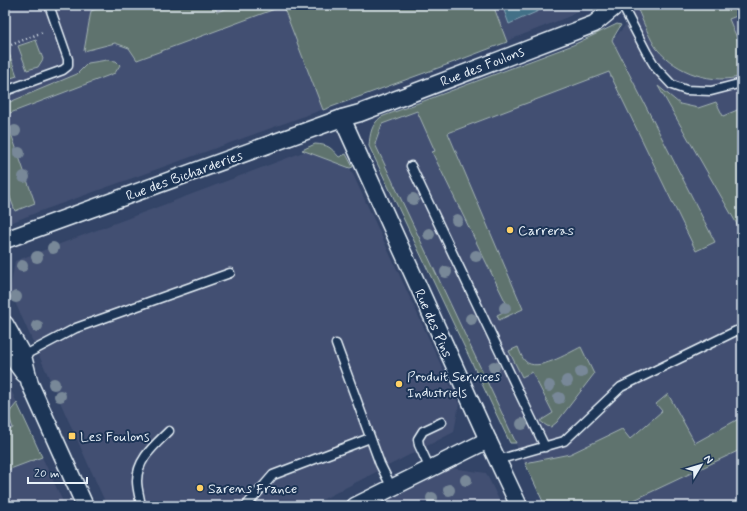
<svg xmlns="http://www.w3.org/2000/svg" width="747" height="511" font-family="Mynerve,sans-serif">
<style>
.built{fill:#424f72}
.green{fill:#5e736e;stroke:#a3b2b3}
.water{fill:#436f87;stroke:#85a3b4}
.lines{fill:none;stroke-linecap:round;stroke-linejoin:round}
.service-casing{stroke:#e8f1f8;stroke-width:11}
.minor-casing{stroke:#e8f1f8;stroke-width:19}
.path{stroke:#e8f1f8;stroke-width:2.5;stroke-dasharray:1 3;stroke-linecap:butt}
.service{stroke:#1d3557;stroke-width:8}
.minor{stroke:#1d3557;stroke-width:16}
.tree{fill:#788898}
.poi-dot{fill:#ffd166;stroke:#1d3557;stroke-width:1.5}
.labels{text-anchor:middle;stroke-width:4;stroke-linejoin:round;paint-order:stroke}
.street-label{font-size:14px;fill:#e8f1f8;stroke:#1d3557}
.poi-label{font-size:14px;fill:#e8f1f8;stroke:#1d3557;text-anchor:start}
</style>
<rect width="100%" height="100%" fill="#334467"/>
<filter id="ink" filterUnits="userSpaceOnUse"><feTurbulence type="fractalNoise" baseFrequency=".025" numOctaves="2"/><feDisplacementMap in="SourceGraphic" scale="8" xChannelSelector="R" yChannelSelector="G"/><feConvolveMatrix kernelMatrix="1 2 1 2 8 2 1 2 1" color-interpolation-filters="sRGB"/></filter>
<g filter="url(#ink)">
<!-- built -->
<g class="built">
<polygon points="5,5 585,5 570,16 449,64 38,212 5,225"/>
<polygon points="621,5 742,5 742,241 735,245 742,258 742,506 545,506 375,145 382,124 612,40 616,36 630,20"/>
<polygon points="306,151 350,168 459,404 454,432 310,506 107,506 10,291 15,261"/>
<polygon points="5,377 42,457 65,506 5,506"/>
<polygon points="451,468 486,473 502,506 378,506"/>
</g>
<!-- green -->
<g class="green">
<polygon points="106,5 214,5 217,12 236,5 493,5 507,42 449,64 323,110 283,6 137,60 129,48 115,43 84,51 91,11"/>
<path d="M 648,5 L 742,5 L 742,14 L 729,19 L 742,50 L 742,76 C 713,85 677,73 657,49 C 650,40 643,21 638,10 Z"/>
<path d="M 617,24 L 621,25 L 612,40 L 715,242 L 696,251 L 609,72 L 448,133 L 523,309 L 499,320 L 497,315 L 509,309 L 432,152 L 435,151 L 417,111 L 382,124 L 375,144 L 516,443 L 510,443 L 369,146 C 370,134 371,125 381,117 L 573,45 Z"/>
<polygon points="36,40 43,59 38,67 27,70 18,46"/>
<polygon points="9,53 17,76 5,80 5,55"/>
<polygon points="107,60 116,61 120,65 115,73 5,115 5,104 77,74 88,63"/>
<polygon points="658,86 680,104 698,108 716,102 723,116 742,108 742,233"/>
<polygon points="5,116 35,203 15,211 5,183"/>
<path d="M 315,144 C 329,145 330,147 339,157 L 346,154 L 353,167 L 350,168 L 302,150 Z"/>
<path d="M 518,347 C 520,352 522,358 525,361 C 537,373 568,353 581,347 L 594,374 L 557,422 L 551,427 L 547,426 L 540,421 L 553,413 L 532,372 L 522,377 L 509,351 Z"/>
<polygon points="668,394 695,443 742,417 742,449 632,501 634,506 545,506 525,463 570,454 622,429 630,439 662,411 656,404"/>
<polygon points="17,403 42,457 5,471 5,432 13,428 8,414"/>
</g>
<!-- water -->
<polygon class="water" points="502,5 552,5 509,24"/>
<g class="lines">
<defs>
<g id="service">
<polyline points="622,5 647,53 656,68 672,85 686,90 711,91 742,83"/>
<polyline points="5,91 63,70 68,66 68,59 49,5"/>
<polyline points="411,166 545,447"/>
<polyline points="336,344 380,464 392,488"/>
<polyline points="23,356 76,328 230,273"/>
<polyline points="497,460 564,441 621,387 736,331"/>
<polyline points="430,469 419,445 418,439 423,431 442,422"/>
<path d="M 141,506 C 140,498 137,489 137,481 C 137,459 155,445 169,431"/>
<polyline points="246,506 273,475 370,438"/>
</g>
<g id="minor">
<polyline points="342,118 360,113 594,24 617,5"/>
<polyline points="5,240 342,118 488,440 519,506"/>
<polyline points="5,324 23,356 30,384 85,506"/>
<polyline points="5,348 24,374"/>
<polyline points="355,506 488,440"/>
</g>
</defs>
<!-- service casing -->
<use href="#service" class="service-casing"/>
<!-- minor casing -->
<use href="#minor" class="minor-casing"/>
<!-- path -->
<polyline class="path" points="5,50 11,45 43,32"/>
<!-- service -->
<use href="#service" class="service"/>
<!-- minor -->
<use href="#minor" class="minor"/>
</g>
<!-- trees -->
<g class="tree">
<circle cx="15" cy="131" r="6"/>
<circle cx="19" cy="153" r="6"/>
<circle cx="24" cy="177" r="6"/>
<circle cx="413" cy="199" r="6"/>
<circle cx="457" cy="220" r="6"/>
<circle cx="429" cy="234" r="6"/>
<circle cx="53" cy="248" r="6"/>
<circle cx="476" cy="256" r="6"/>
<circle cx="37" cy="257" r="6"/>
<circle cx="22" cy="266" r="6"/>
<circle cx="446" cy="272" r="6"/>
<circle cx="16" cy="297" r="6"/>
<circle cx="505" cy="308" r="6"/>
<circle cx="471" cy="319" r="6"/>
<circle cx="37" cy="326" r="6"/>
<circle cx="494" cy="367" r="6"/>
<circle cx="581" cy="372" r="6"/>
<circle cx="567" cy="381" r="6"/>
<circle cx="54" cy="384" r="6"/>
<circle cx="549" cy="386" r="6"/>
<circle cx="60" cy="396" r="6"/>
<circle cx="559" cy="398" r="6"/>
<circle cx="522" cy="424" r="6"/>
<circle cx="466" cy="480" r="6"/>
<circle cx="449" cy="490" r="6"/>
<circle cx="432" cy="498" r="6"/>
</g>
</g>
<!-- markers -->
<g class="poi-dot">
<circle cx="510" cy="230" r="4"/>
<circle cx="399" cy="384" r="4"/>
<rect x="68" y="432" width="8" height="8" rx="2"/>
<circle cx="200" cy="488" r="4"/>
</g>
<g class="labels">
<!-- street labels -->
<g class="street-label">
<text transform="translate(482 66) rotate(-21)" y="5">Rue des Foulons</text>
<text transform="translate(184 175) rotate(-20)" y="5">Rue des Bicharderies</text>
<text transform="translate(434 323) rotate(66)" y="5">Rue des Pins</text>
</g>
<!-- poi labels -->
<g class="poi-label">
<text x="518" y="235">Carreras</text>
<text x="407" y="381">Produit Services<tspan x="407" dy="16">Industriels</tspan></text>
<text x="80" y="441">Les Foulons</text>
<text x="208" y="493">Sarens France</text>
</g>
</g>
<!-- margin -->
<rect width="747" height="511" fill="none" stroke="#1d3557" stroke-width="20"/>
<rect x="10" y="10" width="727" height="491" fill="none" stroke="#e8f1f8" stroke-width="1.5" filter="url(#ink)"/>
<!-- north arrow -->
<g transform="translate(701 465) rotate(52)" stroke="#1d3557" stroke-width="3" paint-order="stroke">
<path d="M0-3L7 15L0 10L-7 15Z" fill="#e8f1f8"/>
<text y="-6" font-size="11" font-weight="bold" text-anchor="middle" fill="#e8f1f8">N</text>
</g>
<!-- scale -->
<path d="M28 477v6h59v-6" fill="none" stroke="#e8f1f8" stroke-width="2"/>
<text x="34" y="477" font-size="12" fill="#e8f1f8" stroke="#1d3557" stroke-width="3" paint-order="stroke">20 m</text>
</svg>
